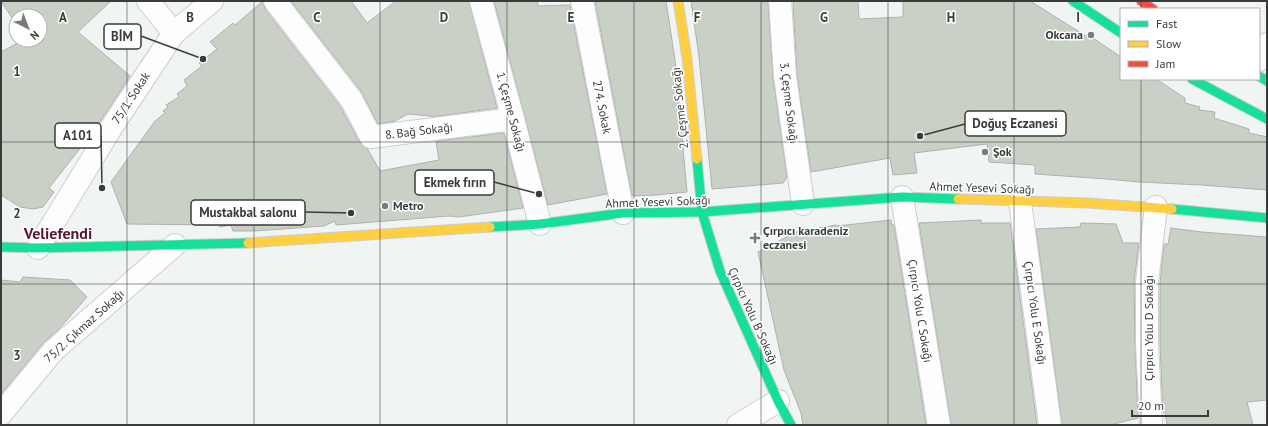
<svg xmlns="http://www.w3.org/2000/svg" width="1268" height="426" font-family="'PT Sans',sans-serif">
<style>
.building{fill:#c9d1c7;stroke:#afb1af}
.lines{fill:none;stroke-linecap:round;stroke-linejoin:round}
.street-casing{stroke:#cccfce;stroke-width:24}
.fast-casing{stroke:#cccfce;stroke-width:11}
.slow-casing{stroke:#cccfce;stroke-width:11}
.jam-casing{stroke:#cccfce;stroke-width:11}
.street{stroke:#fdfdfd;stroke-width:22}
.fast{stroke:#16e098;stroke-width:9}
.slow{stroke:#ffcf43;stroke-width:9}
.jam{stroke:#f24e42;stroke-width:9}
.grid{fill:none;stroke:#393c3a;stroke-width:1;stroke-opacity:0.55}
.poi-dot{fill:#797c7a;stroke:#fff;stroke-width:1.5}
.labels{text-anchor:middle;stroke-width:3;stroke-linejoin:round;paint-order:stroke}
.poi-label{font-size:12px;font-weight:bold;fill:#393c3a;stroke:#fff;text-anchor:start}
.street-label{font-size:12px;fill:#393c3a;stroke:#fff}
.district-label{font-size:16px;font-weight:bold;fill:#591731;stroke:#fff}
.grid-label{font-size:13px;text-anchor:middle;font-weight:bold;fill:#393c3a;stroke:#fff;stroke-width:3;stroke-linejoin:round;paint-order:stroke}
.leader{fill:none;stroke:#393c3a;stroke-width:1.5}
.callout-dot{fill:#393c3a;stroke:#fff;stroke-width:1.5}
.callout{fill:#fff;stroke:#393c3a;stroke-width:1.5}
.callout-label{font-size:13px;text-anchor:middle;font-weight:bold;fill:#393c3a}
</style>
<rect width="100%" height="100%" fill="#f0f4f2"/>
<!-- building -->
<g class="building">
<polygon points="1,1 111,1 78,32 130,76 96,128 49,188 54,192 43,207 33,209 20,207 1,195 1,52 23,40 40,40 40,16 16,16 16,24"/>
<polygon points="263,1 265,9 340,106 360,143 367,148 380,171 439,160 436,141 504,133 523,208 459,217 449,216 336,225 335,221 324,226 254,231 233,231 231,225 220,227 219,225 127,224 111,182 155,121 165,113 163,111 168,107 166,105 179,97 177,94 187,86 184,80 202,66 199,63 217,49 210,42 233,23 235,25"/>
<polygon points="291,1 351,1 367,23 396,1 469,1 497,108 432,117 431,116 408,114 395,121 378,124 361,91"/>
<polygon points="494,1 537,1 538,6 570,5 607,194 548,205"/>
<polygon points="595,1 666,1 675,60 687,192 656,195 632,196"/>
<polygon points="691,1 768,1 773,78 787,177 783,183 712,189 699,57"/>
<polygon points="793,1 858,1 859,19 903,17 903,1 1030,1 1086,36 1087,34 1121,57 1121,79 1156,79 1185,98 1185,103 1200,107 1199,110 1215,112 1214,118 1249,129 1249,133 1267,137 1267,190 1201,185 1139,182 1107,179 1035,174 1035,165 989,162 987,144 914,153 917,173 893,175 890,158 811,172 797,75"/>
<polygon points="891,220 892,225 894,225 926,425 803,425 801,413 784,370 758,252 796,232 836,225 837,226"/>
<polygon points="981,220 981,223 1010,223 1037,425 951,425 919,223"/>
<polygon points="1081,223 1116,224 1123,243 1139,243 1134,282 1135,345 1138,418 1110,425 1062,425 1036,229 1080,227"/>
<polygon points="1171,228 1202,232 1267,237 1267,400 1247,402 1253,425 1167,425 1165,412 1163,413 1160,344 1160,283 1164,244 1168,244"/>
<polygon points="23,277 70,280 87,297 59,329 43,343 1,394 1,280 20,282"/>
</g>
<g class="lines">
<defs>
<g id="street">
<polyline points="148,1 174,33"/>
<polyline points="275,1 351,99 371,137 513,119"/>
<polyline points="481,1 513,119 540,224"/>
<polyline points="582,1 623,213"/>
<polyline points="780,1 785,76 803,204"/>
<polyline points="1259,60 1267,44"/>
<polyline points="902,197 939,425"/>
<polyline points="1020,202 1050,425"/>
<polyline points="38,248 111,128 174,33 212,1"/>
<polyline points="1,414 53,351 175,245"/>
<polyline points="738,425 778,401"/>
<polyline points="1151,425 1147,344 1147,282 1156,207"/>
</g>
<g id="fast">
<polyline points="1073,1 1121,33"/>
<polyline points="1259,76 1267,81"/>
<polyline points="1192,79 1267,119"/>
<polyline points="697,159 702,212 720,271 778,401 791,425"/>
<polyline points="1172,209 1267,218"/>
<polyline points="490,227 540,224 623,213 702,212 902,197 958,199"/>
<polyline points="1,247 38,248 248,243"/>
</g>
<g id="slow">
<polyline points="678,1 687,58 697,159"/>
<polyline points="958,199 1088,203 1172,209"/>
<polyline points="248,243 490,227"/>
</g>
<polyline id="jam" points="1141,1 1153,9"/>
</defs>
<!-- street casing -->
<use href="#street" class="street-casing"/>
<!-- fast casing -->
<use href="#fast" class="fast-casing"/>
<!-- slow casing -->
<use href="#slow" class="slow-casing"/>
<!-- jam casing -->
<use href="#jam" class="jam-casing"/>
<!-- street -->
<use href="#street" class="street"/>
<!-- fast -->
<use href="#fast" class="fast"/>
<!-- slow -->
<use href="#slow" class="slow"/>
<!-- jam -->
<use href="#jam" class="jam"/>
</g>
<!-- grid -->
<path class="grid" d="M 127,1 L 127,425M 254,1 L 254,425M 380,1 L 380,425M 507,1 L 507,425M 634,1 L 634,425M 761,1 L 761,425M 888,1 L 888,425M 1014,1 L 1014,425M 1141,1 L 1141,9M 1141,79 L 1141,425M 1,142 L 1267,142M 1,284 L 1267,284"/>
<!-- markers -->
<g class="poi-dot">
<circle cx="1091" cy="35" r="4"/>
<circle cx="985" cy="152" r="4"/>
<circle cx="385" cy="206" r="4"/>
<path d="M753 232h4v4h4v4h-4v4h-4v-4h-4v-4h4z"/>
</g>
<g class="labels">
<!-- poi labels -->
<g class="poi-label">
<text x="1083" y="39" text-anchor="end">Okcana</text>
<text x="993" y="156">Şok</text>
<text x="393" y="210">Metro</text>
<text x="763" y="235">Çırpıcı karadeniz<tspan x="763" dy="14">eczanesi</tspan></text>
</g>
<!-- street labels -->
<g class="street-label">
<text transform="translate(131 98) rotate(-57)" y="4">75/1. Sokak</text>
<text transform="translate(789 103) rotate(83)" y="4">3. Çeşme Sokağı</text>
<text transform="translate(602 107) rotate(79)" y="4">274. Sokak</text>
<text transform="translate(680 108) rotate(-96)" y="4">2. Çeşme Sokağı</text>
<text transform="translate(511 112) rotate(75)" y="4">1. Çeşme Sokağı</text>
<text transform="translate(419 131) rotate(-7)" y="4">8. Bağ Sokağı</text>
<text transform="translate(982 188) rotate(2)" y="4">Ahmet Yesevi Sokağı</text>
<text transform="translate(658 202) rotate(-2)" y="4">Ahmet Yesevi Sokağı</text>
<text transform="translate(920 311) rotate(81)" y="4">Çırpıcı Yolu C Sokağı</text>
<text transform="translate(1035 313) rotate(82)" y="4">Çırpıcı Yolu E Sokağı</text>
<text transform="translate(753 316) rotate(66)" y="4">Çırpıcı Yolu B Sokağı</text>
<text transform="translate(84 326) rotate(-42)" y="4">75/2. Çıkmaz Sokağı</text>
<text transform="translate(1149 328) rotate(-90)" y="4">Çırpıcı Yolu D Sokağı</text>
</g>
<!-- district labels -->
<g class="district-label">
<text x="58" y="239">Veliefendi</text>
</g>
</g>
<g class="grid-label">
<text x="63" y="22">A</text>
<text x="190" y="22">B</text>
<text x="317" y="22">C</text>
<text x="444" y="22">D</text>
<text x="571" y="22">E</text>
<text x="697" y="22">F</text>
<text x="824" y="22">G</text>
<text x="951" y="22">H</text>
<text x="1078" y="22">I</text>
<text x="17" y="76">1</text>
<text x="17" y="218">2</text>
<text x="17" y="360">3</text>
</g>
<!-- callouts -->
<path class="leader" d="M203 59L141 36M920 136L965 124M102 188L101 136M539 194L494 182M351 213L305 212"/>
<g class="callout-dot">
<circle cx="203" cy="59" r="4"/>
<circle cx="920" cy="136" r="4"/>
<circle cx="102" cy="188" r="4"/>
<circle cx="539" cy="194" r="4"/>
<circle cx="351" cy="213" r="4"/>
</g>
<g class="callout">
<rect x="104" y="24" width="37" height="25" rx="4"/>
<rect x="965" y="111" width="101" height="25" rx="4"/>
<rect x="55" y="123" width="46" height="25" rx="4"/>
<rect x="415" y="170" width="79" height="25" rx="4"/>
<rect x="191" y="200" width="114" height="25" rx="4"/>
</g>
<g class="callout-label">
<text x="122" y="41">BİM</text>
<text x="1015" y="128">Doğuş Eczanesi</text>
<text x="78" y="140">A101</text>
<text x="455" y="187">Ekmek fırın</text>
<text x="248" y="217">Mustakbal salonu</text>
</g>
<!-- border -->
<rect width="1268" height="426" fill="none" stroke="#393c3a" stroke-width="4"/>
<!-- legend -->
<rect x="1120" y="8" width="140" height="72" fill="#ffffff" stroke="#b0b1b0"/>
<rect x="1128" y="21" width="20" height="6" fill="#16e098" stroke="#b0b1b0"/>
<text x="1156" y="28" font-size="12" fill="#393c3a">Fast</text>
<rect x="1128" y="41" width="20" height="6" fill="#ffcf43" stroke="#b0b1b0"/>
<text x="1156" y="48" font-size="12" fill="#393c3a">Slow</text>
<rect x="1128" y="61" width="20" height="6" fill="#f24e42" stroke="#b0b1b0"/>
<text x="1156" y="68" font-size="12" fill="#393c3a">Jam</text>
<!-- north arrow -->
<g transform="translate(28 28) rotate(138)"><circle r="19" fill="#ffffff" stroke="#b0b1b0"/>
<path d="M0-3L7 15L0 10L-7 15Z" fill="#797c7a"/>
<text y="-6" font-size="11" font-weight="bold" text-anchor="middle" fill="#393c3a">N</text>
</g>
<!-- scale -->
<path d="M1132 410v6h76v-6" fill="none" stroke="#393c3a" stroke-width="2"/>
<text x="1138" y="410" font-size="12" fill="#393c3a" stroke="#ffffff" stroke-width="3" paint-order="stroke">20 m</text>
</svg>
